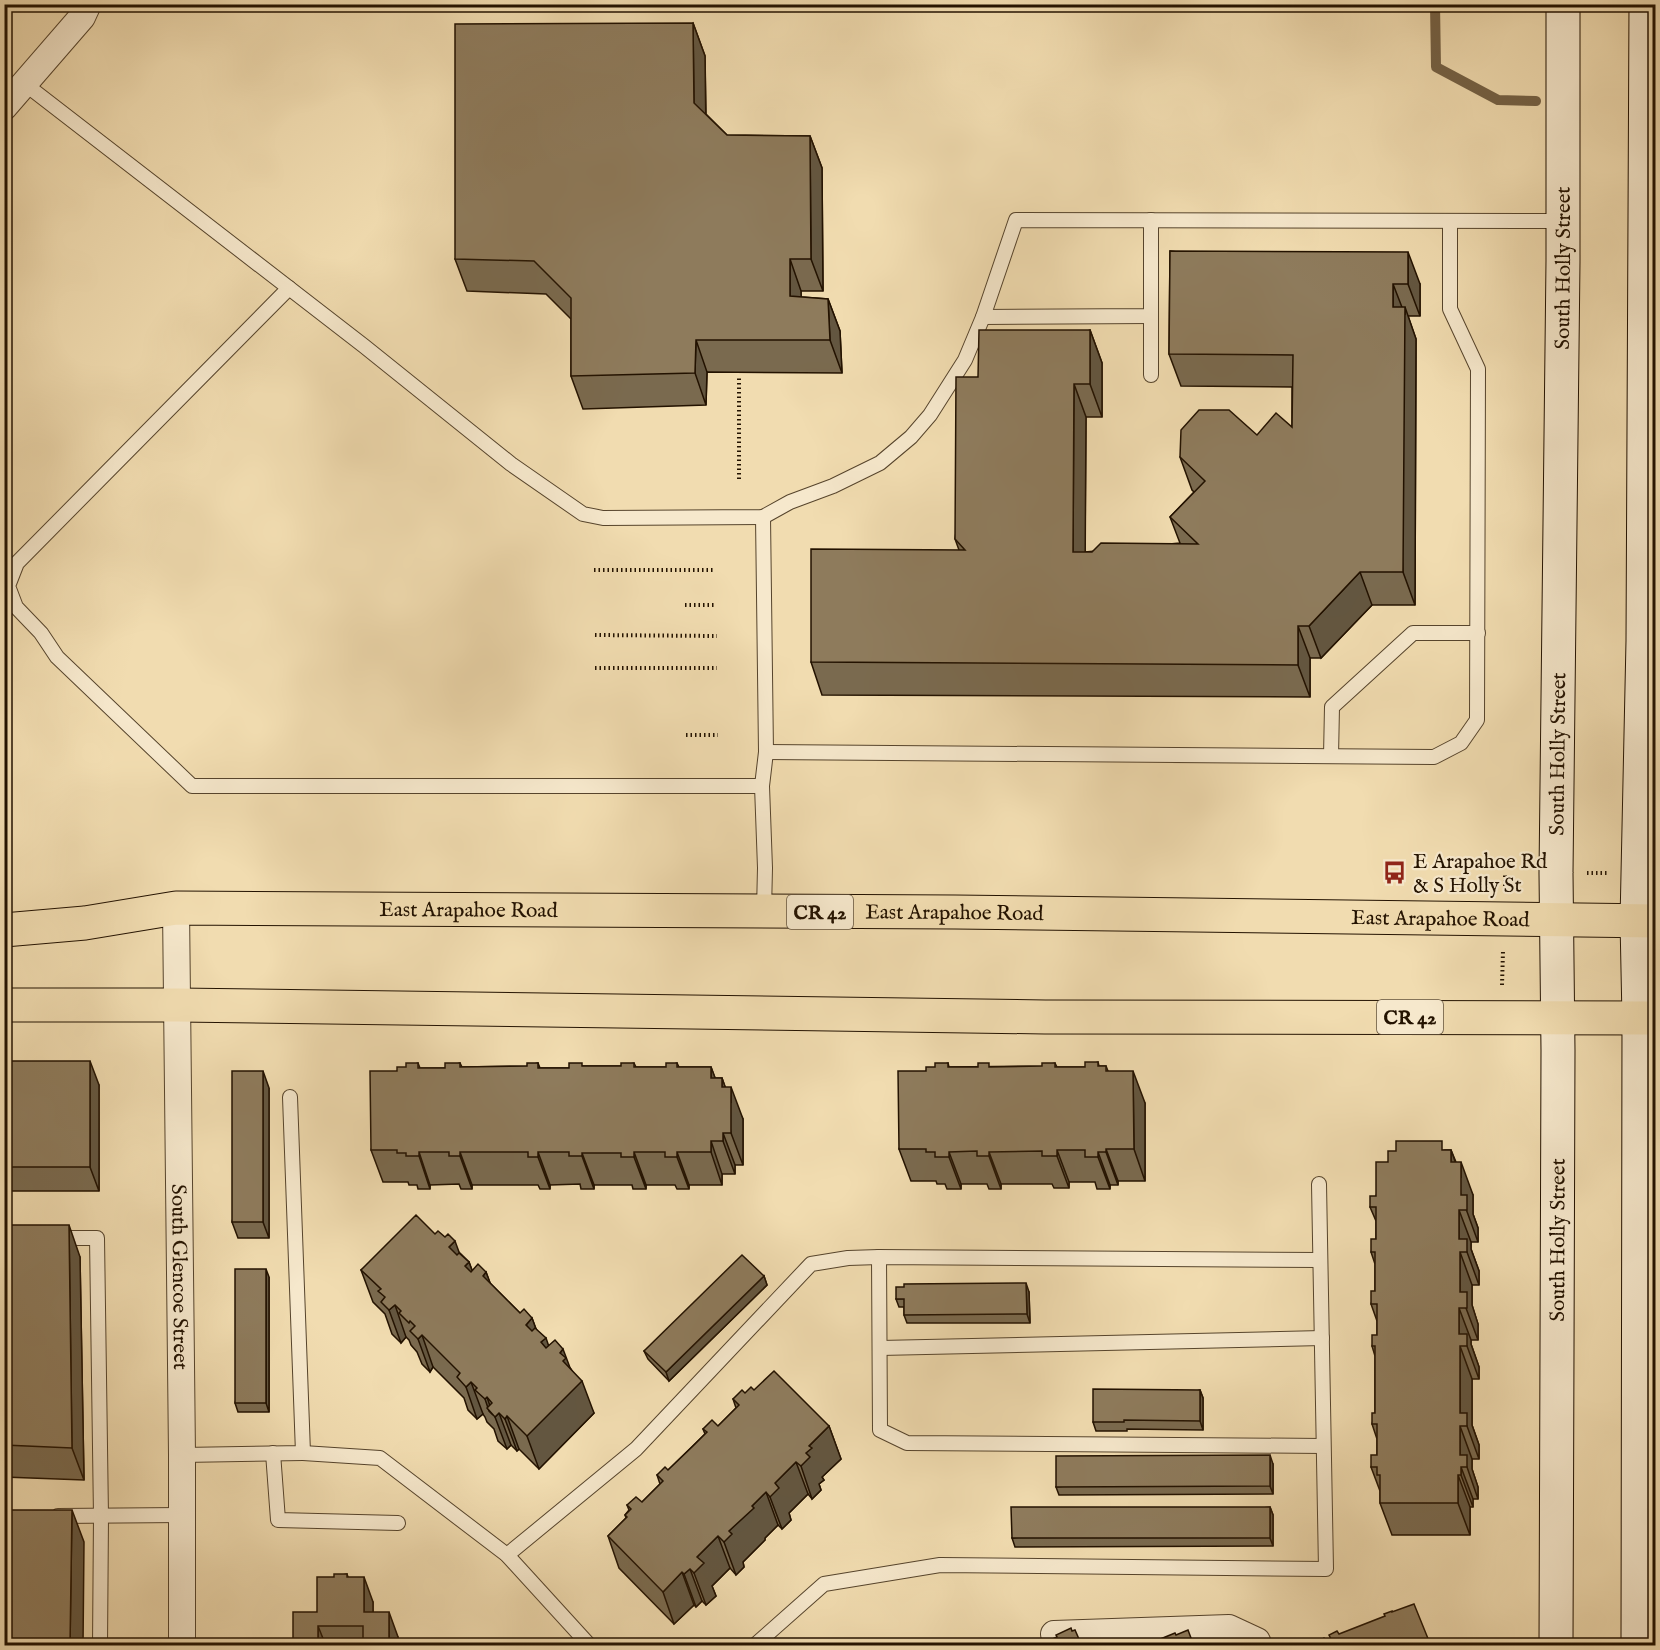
<svg xmlns="http://www.w3.org/2000/svg" width="1660" height="1650" font-family="'IM FELL English',serif">
<style>
.lines{fill:none;stroke-linecap:round;stroke-linejoin:round}
.stream{stroke:#756246;stroke-width:10}
.service-casing{stroke:#56442c;stroke-width:16}
.minor-casing{stroke:#56442c;stroke-width:28}
.secondary-casing{stroke:#231200;stroke-width:35}
.primary-casing{stroke:#231200;stroke-width:35}
.path{stroke:#231200;stroke-width:4;stroke-dasharray:1.5 3;stroke-linecap:butt}
.service{stroke:#f6e8cc;stroke-width:14}
.minor{stroke:#f6e8cc;stroke-width:26}
.secondary{stroke:#f6e8cc;stroke-width:33}
.primary{stroke:#f1dcb0;stroke-width:33}
.wall{fill:#7a6a4f;stroke:#231200;stroke-width:1.5}
.shaded-wall{fill:#635640;stroke:#231200;stroke-width:1.5}
.building{fill:#8e7b5c;stroke:#231200;stroke-width:1.5}
.labels{text-anchor:middle;stroke-width:4.5;stroke-linejoin:round;paint-order:stroke}
.shield{fill:#f6e8cc;stroke:#62523d;stroke-width:1.5}
.shield-label{font-size:20px;font-weight:bold;fill:#231200}
.street-label{font-size:21px;fill:#231200;stroke:#f6e8cc}
.poi-label{font-size:21px;fill:#231200;stroke:#f6e8cc;text-anchor:start}
</style>
<rect width="100%" height="100%" fill="#f1dcb0"/>
<filter id="stains"><feTurbulence type="fractalNoise" baseFrequency=".00333" numOctaves="4"/><feColorMatrix values="0 0 0 0 .2 0 0 0 0 .09 0 0 0 0 .02 0 0 0 .5 -.17"/></filter>
<radialGradient id="worn" r=".72"><stop offset=".6" stop-color="#630" stop-opacity="0"/><stop offset="1" stop-color="#630" stop-opacity=".3"/></radialGradient>
<g class="lines">
<!-- stream -->
<polyline class="stream" points="1435,4 1436,67 1498,100 1536,101"/>
<defs>
<g id="service">
<polyline points="25,84 364,346 511,464 583,514 603,518 763,517 790,502 833,486 880,463 911,437 930,415 965,360 983,317 1016,220 1563,221"/>
<polyline points="289,288 17,563 8,586 16,607 41,633 57,657 192,786 762,786"/>
<polyline points="1151,316 1151,375"/>
<polyline points="983,317 1151,316 1151,220"/>
<polyline points="763,517 766,752 762,786 765,868 764,910"/>
<polyline points="766,752 1434,757 1461,743 1477,720 1478,369 1450,309 1450,221"/>
<polyline points="1331,756 1332,707 1413,633 1478,633"/>
<polyline points="57,1238 97,1238 101,1516 100,1646"/>
<polyline points="879,1257 880,1430 907,1443 1323,1446"/>
<polyline points="880,1348 1322,1338"/>
<polyline points="273,1453 278,1520 398,1523"/>
<polyline points="303,1453 380,1458 507,1555 590,1646"/>
<polyline points="182,1455 303,1453 290,1097"/>
<polyline points="58,1516 182,1515"/>
<polyline points="507,1555 636,1449 811,1264 848,1258 879,1257 1320,1260"/>
<polyline points="754,1646 824,1584 940,1565 1326,1569 1319,1184"/>
</g>
<g id="minor">
<polyline points="4,107 82,17 88,4"/>
<path id="s1" d="M 176,908 L 182,1455 L 182,1646"/>
<polyline points="1054,1634 1229,1628 1257,1641 1259,1646"/>
</g>
<g id="secondary">
<path id="s2" d="M 1556,1646 L 1558,1050 L 1556,873 L 1563,261 L 1563,4"/>
<polyline points="1638,1646 1639,1018 1637,921 1643,641 1646,4"/>
</g>
<g id="primary">
<path id="s3" d="M 4,930 L 85,923 L 176,908 L 955,912 L 1656,921"/>
<polyline points="4,1005 178,1005 1045,1017 1656,1018"/>
</g>
</defs>
<!-- service casing -->
<use href="#service" class="service-casing"/>
<!-- minor casing -->
<use href="#minor" class="minor-casing"/>
<!-- secondary casing -->
<use href="#secondary" class="secondary-casing"/>
<!-- primary casing -->
<use href="#primary" class="primary-casing"/>
<!-- path -->
<g class="path">
<polyline points="739,479 739,377"/>
<polyline points="594,570 715,570"/>
<polyline points="685,605 716,605"/>
<polyline points="595,635 717,636"/>
<polyline points="595,668 717,668"/>
<polyline points="686,735 718,735"/>
<polyline points="1587,873 1607,873"/>
<polyline points="1505,886 1505,875"/>
<polyline points="1502,985 1503,951"/>
</g>
<!-- service -->
<use href="#service" class="service"/>
<!-- minor -->
<use href="#minor" class="minor"/>
<!-- secondary -->
<use href="#secondary" class="secondary"/>
<!-- primary -->
<use href="#primary" class="primary"/>
</g>
<!-- wall -->
<g class="wall">
<polygon points="693,23 705,56 706,114 727,135 810,136 822,168 823,291 801,291 801,297 828,299 840,331 842,373 707,372 706,405 583,409 571,376 571,319 546,294 467,291 455,259"/>
<polygon points="1170,251 1420,284 1420,316 1408,316 1416,339 1415,605 1372,605 1321,658 1310,658 1310,697 822,695 811,662 959,550 955,539 978,377 1090,330 1102,363 1102,417 1086,417 1085,552 1180,543 1170,517 1194,492 1192,490 1180,457 1257,435 1292,427 1292,387 1181,386 1169,354"/>
<polygon points="4,1061 99,1085 99,1191 4,1191"/>
<polygon points="1098,1062 1099,1066 1106,1066 1108,1071 1145,1103 1145,1181 1118,1181 1118,1185 1110,1185 1110,1189 1097,1189 1095,1182 1069,1182 1069,1188 1054,1188 1052,1184 1001,1184 1001,1189 989,1189 987,1184 961,1184 961,1189 947,1189 945,1184 937,1184 936,1181 911,1181 899,1149 926,1071 948,1063 949,1067 1042,1066 1055,1063 1057,1067 1085,1067"/>
<polygon points="418,1063 420,1068 445,1068 460,1063 462,1067 527,1066 538,1063 540,1068 569,1068 583,1066 621,1066 634,1063 636,1067 666,1067 677,1063 679,1067 711,1067 715,1078 722,1078 725,1087 743,1119 743,1165 735,1165 735,1174 722,1174 722,1185 689,1185 689,1189 677,1189 675,1185 646,1185 646,1189 633,1189 632,1185 594,1185 594,1189 581,1189 580,1184 550,1185 550,1189 540,1189 538,1185 472,1185 472,1189 461,1189 459,1184 430,1185 430,1189 418,1189 417,1185 409,1185 408,1182 383,1182 371,1150 397,1071"/>
<polygon points="269,1088 269,1238 238,1238 232,1222"/>
<polygon points="1445,1150 1451,1150 1456,1162 1473,1195 1473,1214 1478,1228 1478,1242 1471,1242 1471,1249 1479,1271 1479,1285 1472,1285 1472,1305 1478,1324 1478,1340 1471,1340 1471,1344 1479,1367 1479,1379 1472,1379 1472,1425 1479,1445 1479,1459 1472,1459 1472,1469 1478,1487 1478,1499 1473,1499 1473,1507 1470,1507 1470,1535 1392,1535 1380,1503 1380,1491 1371,1467 1377,1455 1377,1439 1372,1424 1375,1413 1375,1356 1372,1346 1377,1335 1377,1321 1371,1304 1375,1291 1375,1264 1371,1252 1376,1239 1376,1221 1370,1207 1376,1196 1388,1162"/>
<polygon points="4,1225 80,1257 84,1480 4,1477"/>
<polygon points="435,1234 460,1253 469,1262 472,1270 486,1272 490,1283 520,1313 532,1318 536,1329 548,1346 571,1369 594,1413 539,1469 519,1449 517,1451 511,1445 507,1449 498,1441 494,1429 487,1422 485,1417 483,1414 477,1419 468,1410 464,1398 433,1367 430,1372 422,1364 417,1352 411,1345 409,1340 406,1337 401,1343 392,1334 385,1314 373,1302 361,1270"/>
<polygon points="764,1276 767,1285 669,1381 648,1359 644,1351"/>
<polygon points="269,1277 269,1412 238,1412 235,1403"/>
<polygon points="1029,1292 1030,1323 907,1323 904,1315 904,1307 899,1307 896,1299"/>
<polygon points="754,1390 829,1426 841,1459 822,1477 824,1480 819,1484 821,1490 812,1499 808,1494 789,1513 791,1520 782,1529 778,1525 765,1538 765,1540 743,1562 744,1567 736,1575 730,1568 712,1586 716,1596 706,1605 702,1601 696,1607 694,1605 674,1624 619,1568 608,1536 626,1518 625,1515 629,1510 627,1505 642,1502 660,1484 657,1475 668,1470 705,1434 703,1429 718,1426 736,1408 733,1399"/>
<polygon points="1200,1390 1203,1398 1203,1430 1127,1429 1127,1431 1096,1431 1093,1422"/>
<polygon points="1273,1464 1273,1494 1059,1495 1056,1487"/>
<polygon points="1270,1507 1273,1515 1273,1546 1015,1547 1012,1538"/>
<polygon points="347,1574 348,1577 373,1602 373,1612 398,1637 398,1646 280,1646 293,1641 317,1612 334,1577"/>
</g>
<!-- shaded-wall -->
<g class="shaded-wall">
<polygon points="693,23 705,56 706,135 694,103"/>
<polygon points="810,136 822,168 823,291 811,259"/>
<polygon points="1408,252 1420,284 1420,316 1408,284"/>
<polygon points="790,259 801,291 802,328 790,296"/>
<polygon points="1393,284 1405,315 1405,307 1416,339 1415,605 1403,572 1393,307"/>
<polygon points="828,299 840,331 842,373 830,340"/>
<polygon points="1090,330 1102,363 1102,417 1090,384"/>
<polygon points="696,340 707,372 706,405 695,373"/>
<polygon points="1074,384 1086,417 1085,585 1073,552"/>
<polygon points="1360,572 1372,605 1321,658 1309,626"/>
<polygon points="1298,626 1310,658 1310,697 1298,665"/>
<polygon points="90,1061 99,1085 99,1191 90,1167"/>
<polygon points="711,1067 723,1099 711,1078"/>
<polygon points="263,1071 269,1088 269,1238 263,1222"/>
<polygon points="1133,1071 1145,1103 1145,1181 1134,1149"/>
<polygon points="722,1078 731,1103 731,1087 743,1119 743,1165 731,1133 722,1087"/>
<polygon points="723,1133 735,1165 735,1174 723,1141"/>
<polygon points="711,1141 722,1174 722,1185 711,1152"/>
<polygon points="1106,1149 1118,1181 1118,1185 1106,1152"/>
<polygon points="1057,1150 1069,1182 1069,1188 1057,1156"/>
<polygon points="1451,1150 1461,1178 1461,1162 1473,1195 1473,1214 1478,1228 1478,1242 1461,1195 1451,1162"/>
<polygon points="419,1152 430,1185 430,1189 419,1156"/>
<polygon points="460,1152 472,1185 472,1189 460,1156"/>
<polygon points="538,1152 550,1185 550,1189 538,1157"/>
<polygon points="634,1152 646,1185 646,1189 634,1157"/>
<polygon points="677,1152 689,1185 689,1189 677,1157"/>
<polygon points="949,1152 961,1184 961,1189 949,1157"/>
<polygon points="989,1152 1001,1184 1001,1189 989,1156"/>
<polygon points="1098,1152 1110,1185 1110,1189 1098,1157"/>
<polygon points="582,1153 594,1185 594,1189 582,1156"/>
<polygon points="1459,1210 1471,1242 1471,1249 1479,1271 1479,1285 1467,1252 1459,1239"/>
<polygon points="69,1225 80,1257 84,1480 72,1448"/>
<polygon points="455,1241 467,1274 449,1247"/>
<polygon points="1460,1252 1472,1285 1472,1305 1478,1324 1478,1340 1460,1292"/>
<polygon points="469,1262 481,1295 465,1266"/>
<polygon points="266,1269 269,1277 269,1412 266,1403"/>
<polygon points="486,1272 498,1304 483,1276"/>
<polygon points="764,1276 767,1285 669,1381 666,1372"/>
<polygon points="1026,1283 1029,1292 1030,1323 1027,1314"/>
<polygon points="395,1305 406,1337 401,1343 389,1310"/>
<polygon points="1459,1308 1471,1340 1471,1344 1479,1367 1479,1379 1467,1346 1459,1334"/>
<polygon points="532,1318 544,1351 526,1325"/>
<polygon points="422,1335 433,1367 430,1372 418,1339"/>
<polygon points="546,1338 557,1370 541,1342"/>
<polygon points="1460,1346 1472,1379 1472,1425 1479,1445 1479,1459 1467,1426 1460,1413"/>
<polygon points="563,1349 575,1381 582,1381 594,1413 539,1469 527,1436 560,1353"/>
<polygon points="471,1382 483,1414 477,1419 466,1387"/>
<polygon points="1200,1390 1203,1398 1203,1430 1200,1421"/>
<polygon points="487,1397 493,1415 489,1411 485,1399"/>
<polygon points="499,1413 511,1445 507,1449 495,1417"/>
<polygon points="507,1416 519,1449 517,1451 505,1419"/>
<polygon points="829,1426 841,1459 822,1477 824,1480 819,1484 821,1490 812,1499 801,1466 809,1446"/>
<polygon points="1460,1426 1472,1459 1472,1469 1478,1487 1478,1499 1467,1467 1460,1455"/>
<polygon points="1270,1455 1273,1464 1273,1494 1270,1486"/>
<polygon points="796,1462 808,1494 789,1513 791,1520 782,1529 770,1497 775,1483"/>
<polygon points="1461,1467 1473,1499 1473,1507 1461,1475"/>
<polygon points="1458,1475 1470,1507 1470,1535 1458,1503"/>
<polygon points="766,1492 778,1525 765,1538 765,1540 743,1562 744,1567 736,1575 724,1542 729,1531 752,1506"/>
<polygon points="1270,1507 1273,1515 1273,1546 1270,1538"/>
<polygon points="72,1510 84,1542 83,1646 70,1646"/>
<polygon points="718,1536 730,1568 712,1586 716,1596 706,1605 694,1573 697,1557"/>
<polygon points="690,1569 702,1601 696,1607 684,1574"/>
<polygon points="682,1572 694,1605 674,1624 663,1592"/>
<polygon points="364,1577 373,1602 373,1637 364,1612"/>
<polygon points="389,1612 398,1637 398,1646 389,1646"/>
<polygon points="318,1626 326,1646 318,1646"/>
</g>
<!-- building -->
<g class="building">
<polygon points="693,23 694,103 727,135 810,136 811,259 790,259 790,296 828,299 830,340 696,340 695,373 571,376 571,298 534,261 455,259 455,24"/>
<polygon points="1170,251 1408,252 1408,284 1393,284 1393,307 1405,307 1403,572 1360,572 1309,626 1298,626 1298,665 811,662 811,549 965,550 955,539 956,377 978,377 979,330 1090,330 1090,384 1074,384 1073,552 1092,552 1101,543 1198,544 1170,517 1205,481 1180,457 1181,430 1199,410 1229,410 1257,435 1276,413 1292,427 1293,355 1169,354"/>
<rect x="4" y="1061" width="86" height="106"/>
<polygon points="1085,1062 1098,1062 1098,1066 1106,1066 1106,1071 1133,1071 1134,1149 1106,1149 1106,1152 1098,1152 1098,1157 1085,1157 1085,1150 1057,1150 1057,1156 1042,1156 1042,1151 989,1152 989,1156 977,1156 977,1151 949,1152 949,1157 935,1157 935,1152 926,1152 926,1149 899,1149 898,1071 926,1071 926,1067 935,1067 935,1063 948,1063 948,1067 978,1067 978,1063 989,1063 989,1067 1042,1066 1042,1063 1055,1063 1055,1067 1085,1067"/>
<polygon points="406,1063 418,1063 418,1068 445,1068 445,1063 460,1063 460,1067 527,1066 527,1063 538,1063 538,1068 569,1068 569,1063 582,1063 582,1066 621,1066 621,1063 634,1063 634,1067 666,1067 666,1063 677,1063 677,1067 711,1067 711,1078 722,1078 722,1087 731,1087 731,1133 723,1133 723,1141 711,1141 711,1152 677,1152 677,1157 665,1157 665,1152 634,1152 634,1157 621,1157 621,1153 582,1153 582,1156 569,1156 569,1152 538,1152 538,1157 528,1157 528,1152 460,1152 460,1156 449,1156 449,1152 419,1152 419,1156 406,1156 406,1153 397,1153 397,1150 371,1150 370,1071 397,1071 397,1067 406,1067"/>
<rect x="232" y="1071" width="31" height="151"/>
<polygon points="1396,1141 1442,1141 1442,1150 1451,1150 1451,1162 1461,1162 1461,1195 1467,1195 1467,1210 1459,1210 1459,1239 1467,1239 1467,1252 1460,1252 1460,1292 1467,1292 1467,1308 1459,1308 1459,1334 1467,1334 1467,1346 1460,1346 1460,1413 1467,1413 1467,1426 1460,1426 1460,1455 1467,1455 1467,1467 1461,1467 1461,1475 1458,1475 1458,1503 1380,1503 1380,1475 1377,1475 1377,1467 1371,1467 1371,1455 1377,1455 1377,1424 1372,1424 1372,1413 1375,1413 1375,1346 1372,1346 1372,1335 1377,1335 1377,1304 1371,1304 1371,1291 1375,1291 1375,1252 1371,1252 1371,1239 1376,1239 1376,1207 1370,1207 1370,1196 1376,1196 1376,1162 1388,1162 1388,1151 1396,1151"/>
<polygon points="416,1215 435,1234 438,1231 445,1237 448,1234 455,1241 449,1247 457,1255 459,1253 469,1262 465,1266 471,1272 478,1264 486,1272 483,1276 520,1313 524,1309 532,1318 526,1325 532,1331 535,1328 546,1338 541,1342 546,1348 555,1340 563,1349 560,1353 566,1358 563,1361 582,1381 527,1436 507,1416 505,1419 499,1413 495,1417 487,1408 492,1403 487,1397 485,1399 475,1390 477,1388 471,1382 466,1387 457,1377 460,1373 422,1335 418,1339 410,1331 415,1326 410,1321 409,1323 399,1313 401,1311 395,1305 389,1310 381,1302 385,1297 378,1291 381,1289 361,1270"/>
<polygon points="4,1225 69,1225 72,1448 4,1445"/>
<polygon points="742,1255 764,1276 666,1372 644,1351"/>
<rect x="235" y="1269" width="31" height="134"/>
<polygon points="1026,1283 1027,1314 904,1315 904,1299 896,1299 896,1287 904,1287 904,1284"/>
<polygon points="774,1371 829,1426 809,1446 812,1448 806,1453 810,1457 801,1466 796,1462 775,1483 779,1488 770,1497 766,1492 752,1506 754,1508 729,1531 732,1534 724,1542 718,1536 697,1557 704,1563 694,1573 690,1569 684,1574 682,1572 663,1592 608,1536 627,1517 625,1515 631,1509 627,1505 636,1497 642,1502 663,1481 657,1475 665,1467 668,1470 692,1447 707,1432 703,1429 712,1420 718,1426 739,1405 733,1399 742,1390 745,1393 751,1387 754,1390"/>
<polygon points="1093,1389 1200,1390 1200,1421 1124,1420 1124,1422 1093,1422"/>
<polygon points="1270,1455 1270,1486 1056,1487 1056,1456"/>
<polygon points="1011,1507 1270,1507 1270,1538 1012,1538"/>
<polygon points="4,1510 72,1510 70,1646 4,1646"/>
<polygon points="334,1574 347,1574 347,1577 364,1577 364,1612 389,1612 389,1646 363,1646 363,1626 318,1626 318,1646 280,1646 280,1641 293,1641 293,1612 317,1612 317,1577 334,1577"/>
<polygon points="1414,1604 1431,1646 1309,1646 1324,1638 1326,1643 1332,1641 1329,1635 1337,1631 1339,1634 1385,1616 1384,1614 1392,1611 1392,1612"/>
<polygon points="1071,1628 1072,1631 1075,1630 1082,1646 1037,1646 1057,1637 1056,1635"/>
<polygon points="1188,1630 1194,1646 1149,1646 1159,1642 1158,1640 1175,1633 1176,1635"/>
</g>
<!-- icons -->
<defs>
<symbol id="bus-bare" viewBox="-9 -9 18 18"><path d="M-5-6H5V4H4V6H2V4H-2V6H-4V4H-5ZM-3.5-4V0h7V-4ZM-3.5 1.2v1.5H-2V1.2ZM2 1.2v1.5H3.5V1.2Z" fill="#8f2418" stroke="#f6e8cc" stroke-width="2.5" paint-order="stroke"/></symbol>
</defs>
<g fill-rule="evenodd">
<use href="#bus-bare" x="1378" y="856" width="33" height="33"/>
</g>
<g class="labels">
<!-- shield labels -->
<g class="shield">
<rect x="787" y="895" width="66" height="34" rx="4.5"/>
<rect x="1377" y="1000" width="66" height="34" rx="4.5"/>
</g>
<g class="shield-label">
<text x="820" y="919">CR 42</text>
<text x="1410" y="1024">CR 42</text>
</g>
<!-- street labels -->
<g class="street-label">
<text dy="7" stroke="none"><textPath href="#s2" startOffset="1378">South Holly Street</textPath></text>
<text dy="7" stroke="none"><textPath href="#s2" startOffset="892">South Holly Street</textPath></text>
<text dy="7" stroke="none"><textPath href="#s3" startOffset="466">East Arapahoe Road</textPath></text>
<text dy="7" stroke="none"><textPath href="#s3" startOffset="952">East Arapahoe Road</textPath></text>
<text dy="7" stroke="none"><textPath href="#s3" startOffset="1438">East Arapahoe Road</textPath></text>
<text dy="7" stroke="none"><textPath href="#s2" startOffset="406">South Holly Street</textPath></text>
<text dy="7" stroke="none"><textPath href="#s1" startOffset="369">South Glencoe Street</textPath></text>
</g>
<!-- poi labels -->
<g class="poi-label">
<text x="1413" y="868">E Arapahoe Rd<tspan x="1413" dy="24">&amp; S Holly St</tspan></text>
</g>
</g>
<!-- margin -->
<rect width="1660" height="1650" fill="none" stroke="#f1dcb0" stroke-width="24"/>
<rect x="6" y="6" width="1648" height="1638" fill="none" stroke="#231200" stroke-width="3"/>
<rect x="12" y="12" width="1636" height="1626" fill="none" stroke="#231200" stroke-width="1.5"/>
<rect width="100%" height="100%" filter="url(#stains)"/>
<rect width="100%" height="100%" fill="url(#worn)"/>
</svg>
